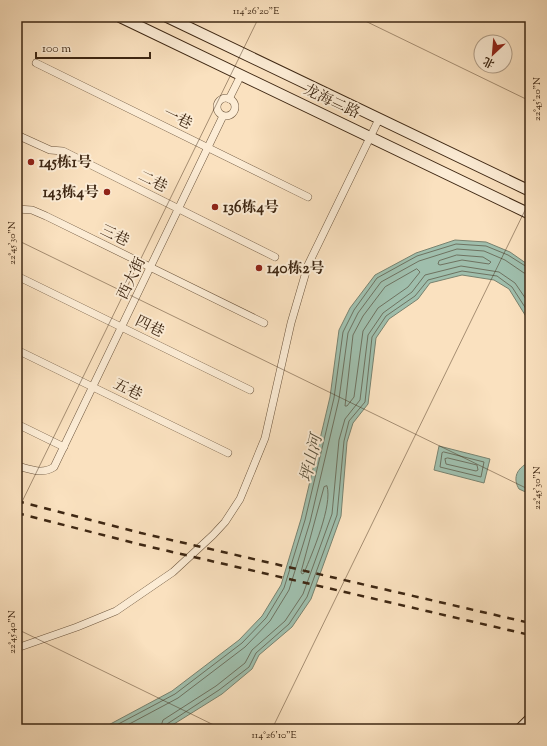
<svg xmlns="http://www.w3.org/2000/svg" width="547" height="746" font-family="'Sorts Mill Goudy','Noto Serif SC',serif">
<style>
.water{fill:#9fbeac;stroke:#78826f}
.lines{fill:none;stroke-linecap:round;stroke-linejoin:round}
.shore{stroke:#6e7260;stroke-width:1}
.street-casing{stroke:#6d563e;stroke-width:8}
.secondary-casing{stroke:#3e2713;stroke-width:12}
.street{stroke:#fcecd5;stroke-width:7}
.secondary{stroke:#fcecd5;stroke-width:10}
.rail{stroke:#3e2713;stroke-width:2.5;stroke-dasharray:7 7;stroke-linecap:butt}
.ticks{fill:none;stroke:#3e2713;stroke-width:1;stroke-opacity:0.45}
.poi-dot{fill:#8f2418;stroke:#fcecd5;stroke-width:1.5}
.labels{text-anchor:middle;stroke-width:4;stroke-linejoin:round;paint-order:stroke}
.street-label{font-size:15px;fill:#3e2713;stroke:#fcecd5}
.poi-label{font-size:15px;font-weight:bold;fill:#3e2713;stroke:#fcecd5;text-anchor:start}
.water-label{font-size:16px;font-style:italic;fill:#564d39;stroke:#fcecd5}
.neatline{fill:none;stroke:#3e2713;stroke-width:1.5}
.ticks-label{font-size:10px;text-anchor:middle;fill:#3e2713}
</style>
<rect width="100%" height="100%" fill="#fae1bf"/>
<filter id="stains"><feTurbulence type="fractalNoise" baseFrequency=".005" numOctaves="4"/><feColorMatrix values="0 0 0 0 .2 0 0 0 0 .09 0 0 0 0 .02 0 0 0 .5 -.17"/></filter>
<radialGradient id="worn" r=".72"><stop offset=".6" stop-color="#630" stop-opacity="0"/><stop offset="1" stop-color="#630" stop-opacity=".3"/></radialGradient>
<!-- water -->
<g class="water">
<polygon points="455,240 486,242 510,252 530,266 530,323 509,289 494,280 462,275 430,283 418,299 389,319 376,338 368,404 353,423 347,442 341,516 311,599 292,627 259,655 252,669 222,694 166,729 101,729 172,691 239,640 262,616 281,585 301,519 330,397 339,330 350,308 375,275 416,253"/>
<polygon points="439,446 490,459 484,483 434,470"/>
<path d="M 526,464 L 530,464 L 530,494 L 519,489 C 513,479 516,470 526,464 Z"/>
</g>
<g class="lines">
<!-- shore -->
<g class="shore">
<polygon points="457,255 483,257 491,262 489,264 462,260 440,265 438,264 439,261"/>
<polygon points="417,269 420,272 408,287 378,308 363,331 354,397 347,406 345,406 353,335 363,316 385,287"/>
<polygon points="444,452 484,462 481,477 440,467 442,453"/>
<polygon points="448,458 477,465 478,470 476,471 446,464 445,459"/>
<path d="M 327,486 C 333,505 312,554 304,573 L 302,574 L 301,572 L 324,487 Z"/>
<polyline points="109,729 175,694 242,643 266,618 284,588 305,520 334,398 343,332 354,310 377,278 417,256 456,244 486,246 508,255 530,269"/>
<polyline points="120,729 178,698 245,647 270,621 289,590 310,522 339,399 348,333 358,313 381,282 419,261 457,249 484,251 505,260 524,273 530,274"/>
<polyline points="160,729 163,720 216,686 245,663 252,650 285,621 303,594 332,514 339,440 345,419 360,400 368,335 383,313 412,292 425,275 461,266 499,272 515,283 530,305"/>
<polyline points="165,729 167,724 219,690 249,667 256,653 289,624 307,597 337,515 344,441 349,421 365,402 372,337 386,316 415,296 428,280 462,271 497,276 512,287 530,315"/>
</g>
<defs>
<g id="street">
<polyline points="36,63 308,197"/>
<circle cx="226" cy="107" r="9"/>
<polyline points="229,99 241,75"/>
<polyline points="17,135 50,150 63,151 275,257"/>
<polyline points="17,209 32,210 46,216 264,323"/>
<polyline points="17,276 250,390"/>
<polyline points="17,350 228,453"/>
<polyline points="17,424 64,447"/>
<path d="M 17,466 C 30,469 42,475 54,467 L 223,116"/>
<polyline points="17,648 77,627 116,611 173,572 213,535 225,522 240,499 265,438 291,323 308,265 379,119"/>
</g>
<g id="secondary">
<polyline points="120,17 530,214"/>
<polyline points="167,17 530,191"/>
<polyline points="520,729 530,719"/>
</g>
</defs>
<!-- street casing -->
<use href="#street" class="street-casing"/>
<!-- secondary casing -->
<use href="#secondary" class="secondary-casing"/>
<!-- street -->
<use href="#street" class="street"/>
<!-- secondary -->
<use href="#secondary" class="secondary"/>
<!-- rail -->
<g class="rail">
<polyline points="17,501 141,533 530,623"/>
<polyline points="17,513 138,544 530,635"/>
</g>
</g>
<!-- ticks -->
<path class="ticks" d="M 357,17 L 530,101M 17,240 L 530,490M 17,512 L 259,17M 17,629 L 222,729M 272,729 L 530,200"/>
<!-- markers -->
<g class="poi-dot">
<circle cx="31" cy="162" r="4"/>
<circle cx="107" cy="192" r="4"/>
<circle cx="215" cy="207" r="4"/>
<circle cx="259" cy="268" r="4"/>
</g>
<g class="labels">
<!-- street labels -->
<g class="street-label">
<text transform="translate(332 101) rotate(25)" y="5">龙海二路</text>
<text transform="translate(178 118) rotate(26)" y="5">一巷</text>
<text transform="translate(153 181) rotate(26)" y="5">二巷</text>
<text transform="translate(115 235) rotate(26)" y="5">三巷</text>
<text transform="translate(131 278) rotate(-64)" y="5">西大街</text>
<text transform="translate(150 326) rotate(26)" y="5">四巷</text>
<text transform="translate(128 389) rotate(26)" y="5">五巷</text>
</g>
<!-- poi labels -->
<g class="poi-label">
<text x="39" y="167">145栋1号</text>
<text x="99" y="197" text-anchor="end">143栋4号</text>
<text x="223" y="212">136栋4号</text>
<text x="267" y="273">140栋2号</text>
</g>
<!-- water labels -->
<g class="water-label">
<text transform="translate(310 458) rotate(-76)" y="6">坪山河</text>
</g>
</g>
<!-- margin -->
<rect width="547" height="746" fill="none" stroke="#fae1bf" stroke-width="44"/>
<!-- north arrow -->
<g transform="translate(493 54) rotate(206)"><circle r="19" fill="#fcecd5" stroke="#b09d87"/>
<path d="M0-3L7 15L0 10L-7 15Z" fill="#8f2418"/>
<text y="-6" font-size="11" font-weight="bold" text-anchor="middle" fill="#3e2713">北</text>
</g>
<!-- scale -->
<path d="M36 52v6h114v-6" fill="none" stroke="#3e2713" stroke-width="2"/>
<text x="42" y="52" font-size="12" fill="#3e2713" stroke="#fcecd5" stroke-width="3" paint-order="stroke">100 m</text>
<rect x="22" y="22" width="503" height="702" class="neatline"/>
<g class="ticks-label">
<text x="256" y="14">114°26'20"E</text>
<text transform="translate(536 99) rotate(-90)" y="4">22°45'20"N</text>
<text transform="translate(11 243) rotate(-90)" y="4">22°45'30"N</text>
<text transform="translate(536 488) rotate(-90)" y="4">22°45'30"N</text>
<text transform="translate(11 632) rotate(-90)" y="4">22°45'40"N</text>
<text x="274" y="738">114°26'10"E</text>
</g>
<rect width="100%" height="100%" filter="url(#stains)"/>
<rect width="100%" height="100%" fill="url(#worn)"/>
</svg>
